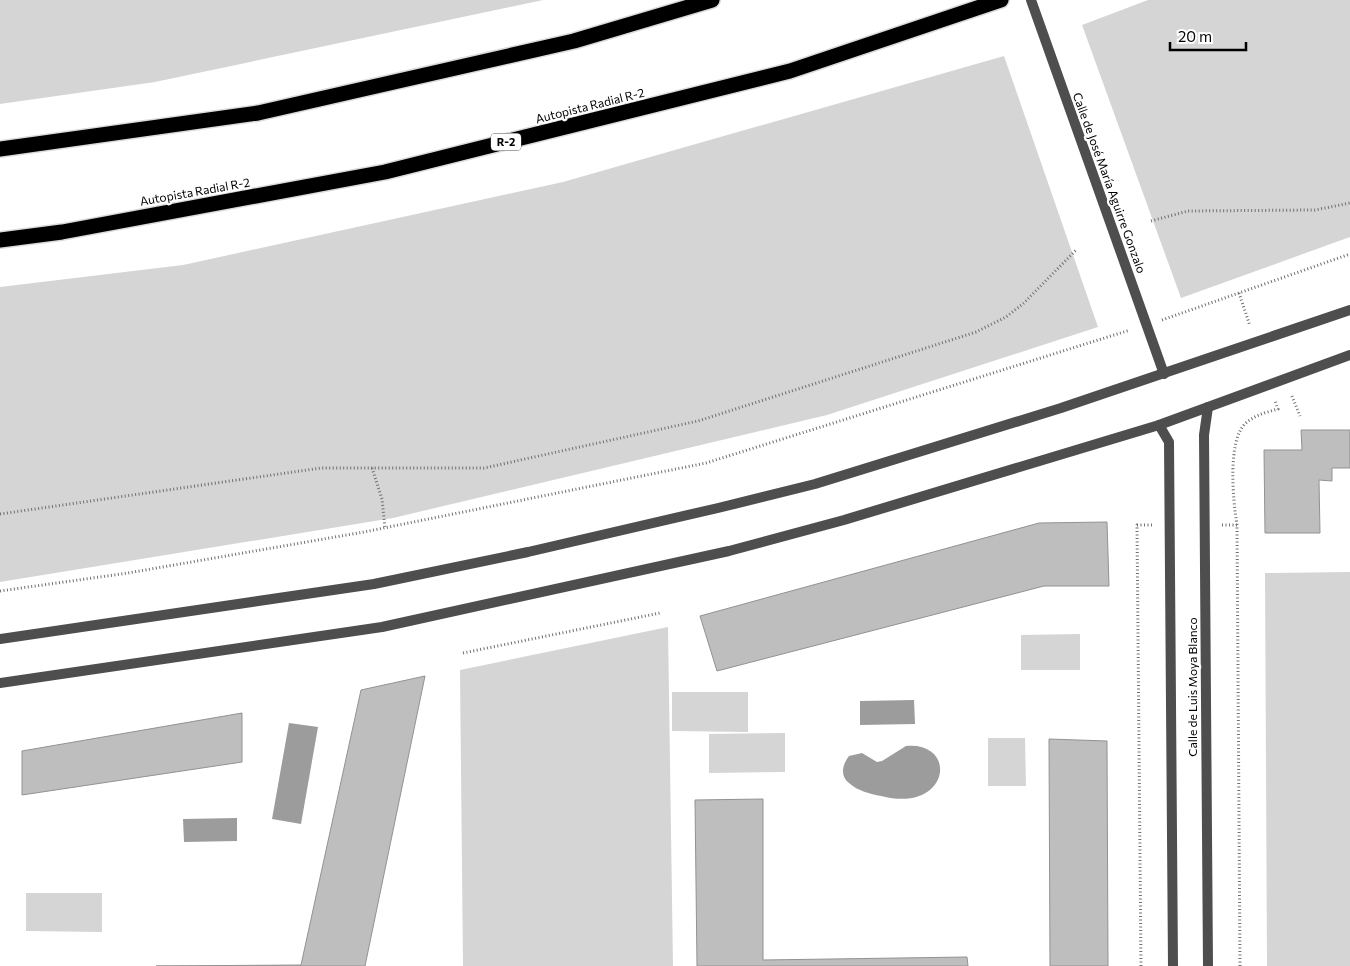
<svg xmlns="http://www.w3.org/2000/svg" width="1350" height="966" font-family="Commissioner,sans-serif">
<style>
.green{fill:#d5d5d5}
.water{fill:#9c9c9c}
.building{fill:#bebebe;stroke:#929292}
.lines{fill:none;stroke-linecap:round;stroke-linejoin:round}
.motorway-casing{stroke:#dbdbdb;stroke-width:18}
.path{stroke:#707070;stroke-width:3;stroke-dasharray:1 2.5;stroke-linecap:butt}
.minor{stroke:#4e4e4e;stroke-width:10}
.tertiary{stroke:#4e4e4e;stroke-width:10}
.motorway{stroke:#000;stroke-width:15}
.labels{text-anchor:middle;stroke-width:4.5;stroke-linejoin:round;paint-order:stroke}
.shield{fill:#fff;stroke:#4c4c4c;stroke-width:1}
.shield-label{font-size:11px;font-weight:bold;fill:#000}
.street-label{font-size:12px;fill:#000;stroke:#fff}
</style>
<rect width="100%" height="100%" fill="#fff"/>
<!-- green -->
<g class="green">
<polygon points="0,0 543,0 155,82 0,104"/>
<polygon points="1148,0 1350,0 1350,237 1181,298 1082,25"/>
<polygon points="1004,56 1098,327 827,415 393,518 0,582 0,287 183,265 563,182"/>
<polygon points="1350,572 1350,966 1267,966 1265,573"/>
<polygon points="668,627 673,966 463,966 460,670"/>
<polygon points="1080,634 1080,670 1021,670 1021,635"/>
<polygon points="672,692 748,692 748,732 672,731"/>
<polygon points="785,733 785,772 709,773 709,734"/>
<polygon points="988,738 1025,738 1026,786 988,786"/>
<polygon points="26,893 102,893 102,932 26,931"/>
</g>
<!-- water -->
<g class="water">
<polygon points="914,700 915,724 860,725 860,701"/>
<polygon points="289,723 318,727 301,824 272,819"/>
<path d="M 906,746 C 959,741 950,814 881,796 C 870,794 858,791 849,783 C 840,776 842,765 849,756 L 862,753 L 877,762 L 882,761 Z"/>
<polygon points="237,818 237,841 184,842 183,819"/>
</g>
<!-- building -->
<g class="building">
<polygon points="1301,430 1350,430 1350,468 1332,468 1332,481 1319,480 1320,533 1265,533 1264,450 1302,450"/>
<polygon points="1107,522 1109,586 1044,586 717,671 700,616 1039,523"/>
<polygon points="425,676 365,966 156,966 301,965 361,690"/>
<polygon points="242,713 242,762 22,795 22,751"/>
<polygon points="1049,739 1107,741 1108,966 1050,966"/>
<polygon points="763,799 763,960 967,957 968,966 697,966 695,800"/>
</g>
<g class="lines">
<defs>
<g id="motorway">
<polyline points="0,149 258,113 574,41 712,0"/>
<polyline points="0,240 62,232 385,172 790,71 1001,0"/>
</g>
</defs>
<!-- motorway casing -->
<use href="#motorway" class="motorway-casing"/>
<!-- path -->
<g class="path">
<polyline points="1151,221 1188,211 1315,210 1350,203"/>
<polyline points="1239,293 1250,326"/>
<polyline points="1162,320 1350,254"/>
<polyline points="1292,396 1300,416"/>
<polyline points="372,468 382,499 385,528"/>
<polyline points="0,514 321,468 484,468 698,421 976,332 1006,317 1024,303 1076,250"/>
<polyline points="1222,525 1237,525 1240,966"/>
<path d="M 1237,525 C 1233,501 1227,439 1246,423 C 1255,415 1267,412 1278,409 L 1275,401"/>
<polyline points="0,591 128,573 364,532 706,463 1130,330"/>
<polyline points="463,653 660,613"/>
<polyline points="1141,966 1137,525 1153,525"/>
</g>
<!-- minor -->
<g class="minor">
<polyline points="1031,0 1164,374"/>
<polyline points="1159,425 1169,442 1173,966"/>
<polyline points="1208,966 1204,435 1208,407"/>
</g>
<!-- tertiary -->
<g class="tertiary">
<polyline points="0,639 374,584 528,552 718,508 815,484 1061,408 1350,310"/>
<polyline points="0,683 382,627 729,551 844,520 1159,425 1350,355"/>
</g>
<!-- motorway -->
<use href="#motorway" class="motorway"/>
</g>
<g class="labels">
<!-- shield labels -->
<rect class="shield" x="491" y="133.5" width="30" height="17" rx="4"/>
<g class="shield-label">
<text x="506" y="146">R-2</text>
</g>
<!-- street labels -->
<g class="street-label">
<text transform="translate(590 106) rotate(-14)" y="4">Autopista Radial R-2</text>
<text transform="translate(1109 183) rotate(70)" y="4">Calle de José María Aguirre Gonzalo</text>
<text transform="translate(195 192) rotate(-10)" y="4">Autopista Radial R-2</text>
<text transform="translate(1193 687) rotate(-90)" y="4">Calle de Luis Moya Blanco</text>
</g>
</g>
<!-- scale -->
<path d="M1170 42v8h76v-8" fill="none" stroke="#000000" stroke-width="2.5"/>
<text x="1178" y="42" font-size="15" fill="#000000" stroke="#ffffff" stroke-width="4" paint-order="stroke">20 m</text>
</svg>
